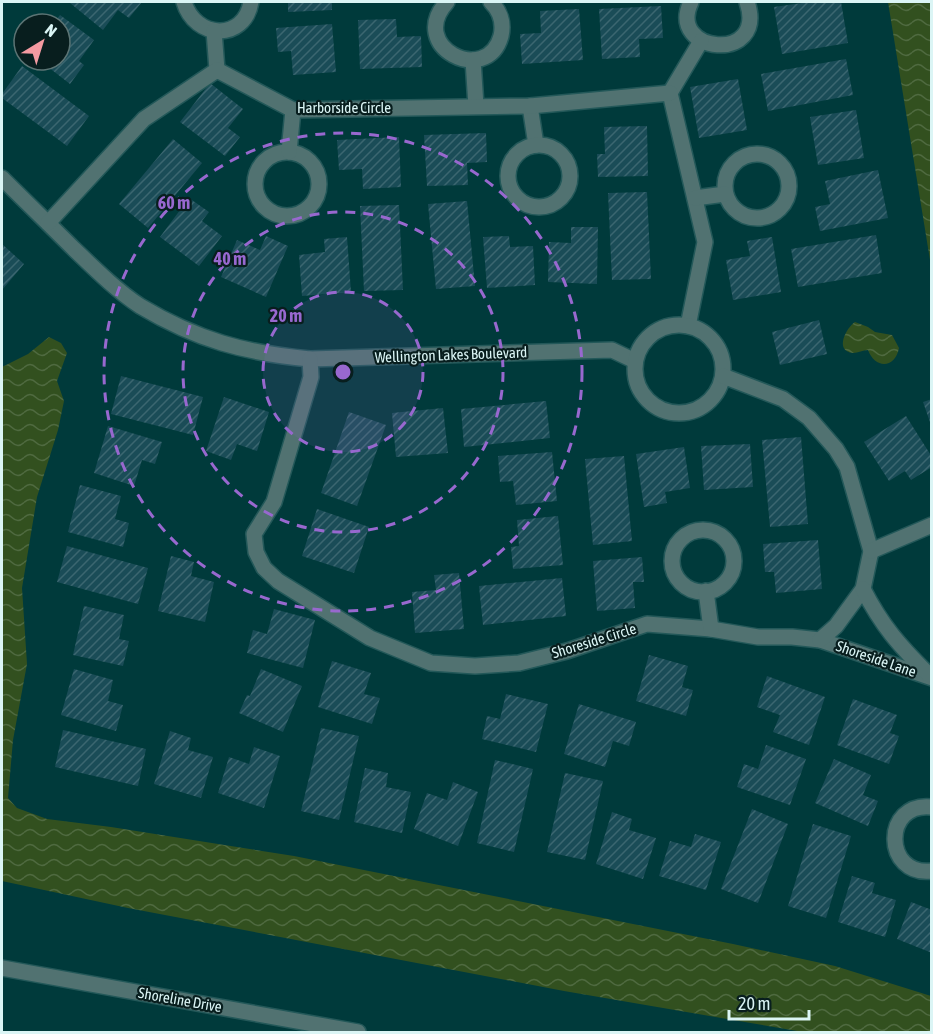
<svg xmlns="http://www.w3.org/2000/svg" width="933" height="1034" font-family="'Asap Condensed',sans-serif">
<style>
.water{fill:url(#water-waves)}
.building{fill:url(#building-hatch)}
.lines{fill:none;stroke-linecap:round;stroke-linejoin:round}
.minor-casing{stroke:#235859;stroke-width:18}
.minor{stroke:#517271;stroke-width:15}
.ring{fill:none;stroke:#9868cf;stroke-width:3;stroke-dasharray:10 8}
.labels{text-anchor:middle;stroke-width:4.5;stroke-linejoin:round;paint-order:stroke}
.street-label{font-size:15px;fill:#dbf5f5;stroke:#081e1e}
.centre{fill:#9868cf;stroke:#081e1e;stroke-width:3}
.ring-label{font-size:18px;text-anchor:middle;font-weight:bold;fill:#9868cf;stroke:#081e1e;stroke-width:4.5;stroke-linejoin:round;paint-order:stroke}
</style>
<defs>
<pattern id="water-waves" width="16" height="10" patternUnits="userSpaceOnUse" patternTransform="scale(1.5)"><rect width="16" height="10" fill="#32501f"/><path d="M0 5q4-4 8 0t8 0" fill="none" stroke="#4f6a40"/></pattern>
<pattern id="building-hatch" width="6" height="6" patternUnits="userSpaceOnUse" patternTransform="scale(1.5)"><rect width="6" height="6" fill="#1a4c57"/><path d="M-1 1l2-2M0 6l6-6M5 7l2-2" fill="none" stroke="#3b6670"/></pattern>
</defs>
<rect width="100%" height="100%" fill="#003a3b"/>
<!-- water -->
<g class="water">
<polygon points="888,2 931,2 931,266"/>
<path d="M 855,322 L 868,327 L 875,332 L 892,335 L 899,348 C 895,369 875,369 868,350 C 863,350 858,353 853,353 C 834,351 846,328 855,322 Z"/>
<polygon points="49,337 61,343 67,353 57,381 64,401 58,430 37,497 22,588 27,664 13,740 8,798 17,808 47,819 111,827 294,856 733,944 835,966 931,996 931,1032 803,1032 564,991 128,908 2,881 2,367 28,354"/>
</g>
<!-- building -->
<g class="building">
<polygon points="71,2 142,2 129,18 118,10 103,30 70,3"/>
<polygon points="288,2 332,2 332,10 288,12"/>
<polygon points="809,2 841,2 848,43 782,54 774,7"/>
<polygon points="661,6 663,38 639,39 640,57 602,59 599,9"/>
<polygon points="579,9 583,60 522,64 520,34 541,33 540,11"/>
<polygon points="60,15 94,40 79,61 84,65 70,84 39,60 60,60 60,24 53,24"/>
<polygon points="396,19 397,37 421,36 422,67 360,69 358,20"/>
<polygon points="332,24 336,72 293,75 291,51 278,52 276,28"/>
<polygon points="846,59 853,95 768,111 761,74"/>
<polygon points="22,66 89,116 67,146 2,98 2,94"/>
<polygon points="738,79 747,130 699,138 690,87"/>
<polygon points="210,83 243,109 228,128 240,137 225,156 180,122"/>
<polygon points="856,110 864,158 818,165 810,117"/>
<polygon points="647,126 648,176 598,177 597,154 605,154 604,127"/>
<polygon points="486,133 487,162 467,163 468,185 427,186 424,135"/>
<polygon points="399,137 401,187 363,189 362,169 339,170 337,140"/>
<polygon points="173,139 202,163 148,228 119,204"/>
<polygon points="878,170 888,218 820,231 815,207 830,204 825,181"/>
<polygon points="647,192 651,279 612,280 608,193"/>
<polygon points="189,198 209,212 202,221 222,236 199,266 160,237"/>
<polygon points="467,201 475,286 436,289 428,204"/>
<polygon points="399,205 403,290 364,291 360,206"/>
<polygon points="571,227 598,227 597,284 548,282 549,242 571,243"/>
<polygon points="876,235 882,273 798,287 791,249"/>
<polygon points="266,236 288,246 266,297 221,277 237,240 260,250"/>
<polygon points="509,236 510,247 533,246 535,285 487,288 483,237"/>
<polygon points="347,237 351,292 302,296 299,255 325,252 324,239"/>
<polygon points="772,237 781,292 733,300 726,260 750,256 747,241"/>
<polygon points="2,244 24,264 2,290"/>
<polygon points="819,320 827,354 780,365 772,332"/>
<polygon points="121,376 203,397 193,435 111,414"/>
<polygon points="224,397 269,412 257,451 237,444 231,460 206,451"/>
<polygon points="932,399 932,424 931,425 923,402"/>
<polygon points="546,401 550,438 464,447 461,409"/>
<polygon points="443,408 448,453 396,457 392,413"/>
<polygon points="349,412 386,425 357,506 321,493"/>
<polygon points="906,416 932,457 932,467 911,480 905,471 889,481 864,442"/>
<polygon points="108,426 162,442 155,464 142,460 134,486 94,473"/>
<polygon points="801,437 808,524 770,527 762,440"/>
<polygon points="750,444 753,487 704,490 701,446"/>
<polygon points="684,447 690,488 665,492 667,503 644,507 636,454"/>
<polygon points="552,452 557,501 516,505 513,481 500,482 498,456"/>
<polygon points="624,456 632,541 593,545 585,459"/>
<polygon points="80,485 121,496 115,519 129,523 123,547 68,532"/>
<polygon points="317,509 369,527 354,573 302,556"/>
<polygon points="558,516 563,565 513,569 511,547 519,546 517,520"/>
<polygon points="818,540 822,589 776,593 774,572 765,572 763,544"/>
<polygon points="67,546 148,568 138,604 57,582"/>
<polygon points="171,556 194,562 191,576 214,582 205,622 158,611"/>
<polygon points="642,557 644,582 633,582 635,608 597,611 593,561"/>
<polygon points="459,573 464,629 415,633 412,592 436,590 434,575"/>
<polygon points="562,578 566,616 483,625 479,586"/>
<polygon points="84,606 124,615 119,639 129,641 123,666 73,655"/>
<polygon points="274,609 315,620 303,668 247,653 253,630 267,634"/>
<polygon points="649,655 688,666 682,687 693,690 686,716 636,701"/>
<polygon points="332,661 371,673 364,694 380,698 372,724 318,707"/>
<polygon points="74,669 113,680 108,701 123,705 116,731 61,715"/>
<polygon points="261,669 302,686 283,732 239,713 247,695 250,696"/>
<polygon points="767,676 825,697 809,745 773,732 780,715 757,707"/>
<polygon points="506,694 548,704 536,752 482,739 487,716 500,719"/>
<polygon points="853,699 897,715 890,733 899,736 889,764 837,745"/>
<polygon points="579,704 636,722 629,746 613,741 605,767 564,754"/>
<polygon points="321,728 359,736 339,820 301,811"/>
<polygon points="63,730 146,749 138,786 55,767"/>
<polygon points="170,731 191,738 188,750 213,757 201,798 154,784"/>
<polygon points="766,745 806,759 790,805 737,787 744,764 758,769"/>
<polygon points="254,747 280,756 264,808 218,793 229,757 249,764"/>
<polygon points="834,759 871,775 863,795 878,801 868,826 815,803"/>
<polygon points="495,760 533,769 514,852 477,843"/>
<polygon points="365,768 388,773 386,787 411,792 402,833 354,822"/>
<polygon points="565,773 603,781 585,860 547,852"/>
<polygon points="453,782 478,792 458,846 414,829 427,793 447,800"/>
<polygon points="752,809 788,824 758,903 721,889"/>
<polygon points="612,812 632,819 629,830 656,838 643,879 596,864"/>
<polygon points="813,824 851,836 826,918 788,906"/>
<polygon points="695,834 721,842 706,890 659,876 670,841 691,847"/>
<polygon points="852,876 875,883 872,893 896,900 885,937 838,922"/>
<polygon points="911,902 932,910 932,953 897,939"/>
</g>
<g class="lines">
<defs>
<g id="minor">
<path d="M 184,2 C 195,39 244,42 251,2"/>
<path d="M 447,2 C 406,47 487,87 501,36 C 504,23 500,11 491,2"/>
<path d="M 691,2 C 666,54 768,64 747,2"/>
<polyline points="214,31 217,70"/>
<polyline points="473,60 476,106"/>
<polyline points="670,93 705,242 688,326"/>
<polyline points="670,93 701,41"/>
<polyline points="530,106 536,145"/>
<circle cx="539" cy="176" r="31"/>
<circle cx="287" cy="184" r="32"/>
<polyline points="289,152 293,110"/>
<circle cx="757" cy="186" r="32"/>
<path d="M 2,178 C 26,202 50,225 74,249 C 95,269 116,290 140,306 C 197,340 245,353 310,359 L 612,350 L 635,361"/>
<polyline points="695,198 725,194"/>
<polyline points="48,223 144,119 217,70 293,110 530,106 670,93"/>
<circle cx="679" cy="369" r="44"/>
<polyline points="310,359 311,377 274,502 254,534 256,552 264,568 278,581 370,638 431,663 475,666 519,663 567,651 647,624 711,629 758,637 792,637 820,640 932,678"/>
<polyline points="723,376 783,399 809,418 836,449 847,467 871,551 863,589 836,626 820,640"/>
<circle cx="703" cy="561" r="31"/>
<polyline points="871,551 932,525"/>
<path d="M 863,589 C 882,626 899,645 928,674"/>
<polyline points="706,591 711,629"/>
<path d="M 932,807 C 882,801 883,877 932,871"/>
<polyline points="2,968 358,1032"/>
</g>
</defs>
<!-- minor casing -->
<use href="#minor" class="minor-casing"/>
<!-- minor -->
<use href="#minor" class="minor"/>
</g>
<!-- distance rings -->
<circle cx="343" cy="372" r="80" fill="#9868cf" fill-opacity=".12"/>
<g class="ring">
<circle cx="343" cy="372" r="80"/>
<circle cx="343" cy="372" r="160"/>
<circle cx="343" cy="372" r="239"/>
</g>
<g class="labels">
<!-- street labels -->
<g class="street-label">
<text x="344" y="113">Harborside Circle</text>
<text transform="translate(451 355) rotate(-2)" y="5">Wellington Lakes Boulevard</text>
<text transform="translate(594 641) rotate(-17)" y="5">Shoreside Circle</text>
<text transform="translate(876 659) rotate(19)" y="5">Shoreside Lane</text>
<text transform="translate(180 1000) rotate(10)" y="5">Shoreline Drive</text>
</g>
</g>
<circle cx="343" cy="372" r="9" class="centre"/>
<g class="ring-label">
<text x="174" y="209">60 m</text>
<text x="230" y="265">40 m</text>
<text x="286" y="322">20 m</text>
</g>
<!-- border -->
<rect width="933" height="1034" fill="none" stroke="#dbf5f5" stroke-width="6"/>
<!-- north arrow -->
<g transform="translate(42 42) rotate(38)"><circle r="28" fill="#081e1e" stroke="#5c7474" stroke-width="1.5"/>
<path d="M0-4.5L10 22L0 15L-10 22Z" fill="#f49aa1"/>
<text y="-9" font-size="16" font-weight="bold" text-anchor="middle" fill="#dbf5f5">N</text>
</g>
<!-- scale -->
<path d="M729 1010v9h80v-9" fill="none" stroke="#dbf5f5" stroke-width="3"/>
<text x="738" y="1010" font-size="18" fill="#dbf5f5" stroke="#081e1e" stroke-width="4.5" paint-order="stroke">20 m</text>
</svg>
